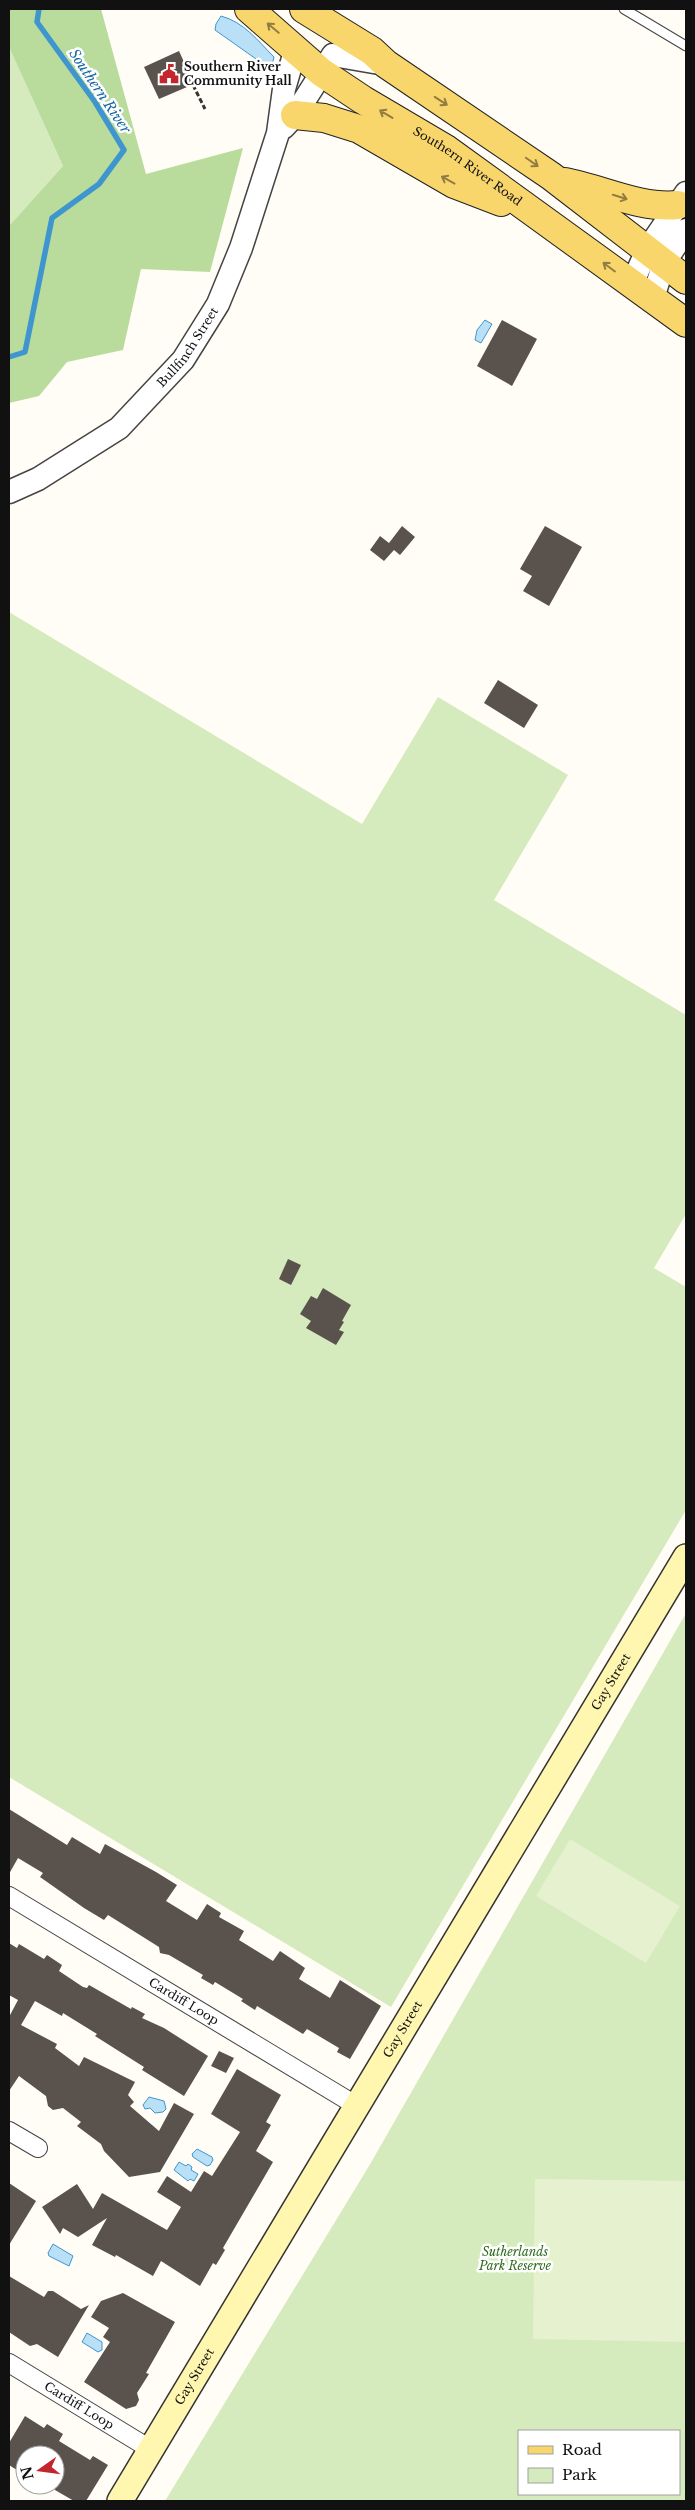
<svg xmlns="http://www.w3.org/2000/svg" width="695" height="2510" font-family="'Libre Baskerville',serif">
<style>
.green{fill:#d5ebbd;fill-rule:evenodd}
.forest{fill:#b9dc9c}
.pitch{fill:#e6f2cf}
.water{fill:#b9e0f7;stroke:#3f96cf}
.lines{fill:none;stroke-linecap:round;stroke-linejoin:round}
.stream{stroke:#3f96cf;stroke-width:5.5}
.building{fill:#5a524d}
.service-casing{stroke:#444;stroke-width:11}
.minor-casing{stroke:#444;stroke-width:20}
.tertiary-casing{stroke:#444;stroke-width:25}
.secondary-casing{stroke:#333;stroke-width:28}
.primary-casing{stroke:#222;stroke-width:30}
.path{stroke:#333;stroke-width:3;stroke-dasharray:5 2.5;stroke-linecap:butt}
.service{stroke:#fff;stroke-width:9}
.minor{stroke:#fff;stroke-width:18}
.tertiary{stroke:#fff;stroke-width:22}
.secondary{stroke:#fff6b0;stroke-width:25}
.primary{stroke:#f9d66b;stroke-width:28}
.oneway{stroke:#917d42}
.labels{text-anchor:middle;stroke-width:5;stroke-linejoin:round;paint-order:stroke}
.poi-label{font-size:12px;font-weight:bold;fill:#111;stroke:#fff;text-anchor:start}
.street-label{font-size:12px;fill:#111;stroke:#fff}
.park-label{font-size:12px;font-style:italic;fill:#2f6b1f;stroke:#fff}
.water-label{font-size:14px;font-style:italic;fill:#1768a6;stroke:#fff}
</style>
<rect width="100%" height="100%" fill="#fffdf5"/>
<!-- green -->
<g class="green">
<polygon points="9,47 63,166 9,226"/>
<polygon points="9,612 362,824 438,697 568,775 494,900 686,1015 686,1214 654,1268 686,1287 686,1510 391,2007 9,1777"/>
<path d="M 686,1613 L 686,2501 L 165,2501 L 369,2166 ZM 519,2431 L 679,2431 L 679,2494 L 519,2494 Z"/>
</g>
<!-- forest -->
<polygon class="forest" points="9,9 101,9 146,174 243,148 210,272 141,269 123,350 67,362 39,396 9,403 9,226 63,166 9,47"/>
<!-- pitch -->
<g class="pitch">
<polygon points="570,1839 680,1906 646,1963 536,1896"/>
<polygon points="535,2179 686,2181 686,2342 533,2339"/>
</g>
<!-- water -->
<g class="water">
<path d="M 221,16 C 244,22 258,41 274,57 L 272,65 L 266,66 L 215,30 L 216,24 Z"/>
<polygon points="485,320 492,324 481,343 475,340 477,330"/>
<polygon points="149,2097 164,2101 166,2109 163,2112 155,2113 150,2108 145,2109 143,2105"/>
<polygon points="197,2149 212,2157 213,2160 210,2165 207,2166 193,2157 192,2154"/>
<polygon points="179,2162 186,2166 188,2164 192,2167 191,2170 198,2174 194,2181 190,2179 188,2181 174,2170"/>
<polygon points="53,2244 73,2256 69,2266 49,2256 48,2253"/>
<polygon points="87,2333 102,2342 102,2350 98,2352 82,2342"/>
</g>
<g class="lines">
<!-- stream -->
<polyline class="stream" points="9,357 25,352 52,218 99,184 124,150 95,102 37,22 39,9"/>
</g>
<!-- building -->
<g class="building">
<polygon points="179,51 194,84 159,99 144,67"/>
<polygon points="502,320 537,339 512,386 477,366"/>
<polygon points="402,526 415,537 400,555 394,550 384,561 370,550 380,536 389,543"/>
<polygon points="545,526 582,547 549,606 523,591 532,576 520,569"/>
<polygon points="498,680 538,705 524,728 484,703"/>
<polygon points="288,1259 301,1265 291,1285 279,1279"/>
<polygon points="323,1288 351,1305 342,1321 344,1322 339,1330 344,1332 336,1345 306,1328 311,1321 300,1314 311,1296 317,1299"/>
<polygon points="9,1809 67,1845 72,1837 100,1854 105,1844 156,1872 177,1885 166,1901 197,1920 207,1904 221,1913 219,1917 244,1931 239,1940 273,1961 280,1951 305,1968 299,1979 330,1998 340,1980 381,2006 350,2059 337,2052 339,2048 307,2029 303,2034 257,2006 255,2010 241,2001 243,1999 215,1982 213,1985 201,1978 203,1975 169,1955 160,1953 159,1947 108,1915 104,1920 84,1908 40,1877 43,1873 18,1858 9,1874"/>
<polygon points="9,1943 17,1948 19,1944 44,1959 47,1955 62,1965 59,1971 83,1987 87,1988 89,1985 131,2009 132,2007 145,2014 142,2018 164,2028 208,2056 184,2096 142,2070 144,2067 95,2036 97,2034 63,2013 62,2016 35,2001 21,2025 57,2044 55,2048 79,2066 84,2057 135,2082 128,2095 134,2102 130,2106 159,2131 174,2103 194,2114 160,2172 129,2177 104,2151 101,2144 77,2126 81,2122 63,2108 53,2110 48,2106 46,2096 19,2076 9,2091 9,2017 18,2000 9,1995"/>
<polygon points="219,2051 234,2058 226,2073 211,2066"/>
<polygon points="237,2069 281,2095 266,2122 271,2125 256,2151 273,2162 223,2248 225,2250 216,2265 213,2263 200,2286 161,2261 153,2276 116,2255 115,2257 92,2245 107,2218 78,2237 63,2228 60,2234 42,2207 77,2184 93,2209 102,2193 167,2230 181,2207 157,2192 167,2176 191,2192 204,2171 212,2176 240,2132 211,2114"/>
<polygon points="9,2183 36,2201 9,2245"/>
<polygon points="9,2276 44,2297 48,2291 53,2291 81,2309 89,2305 58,2357 37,2344 30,2346 9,2332"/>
<polygon points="123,2293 175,2322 146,2373 149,2374 137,2393 139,2400 136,2406 126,2409 84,2382 110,2342 103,2337 109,2328 91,2317 101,2301"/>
<polygon points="25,2416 44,2428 47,2424 63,2434 59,2441 90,2460 93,2456 108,2465 86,2501 74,2501 55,2490 55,2455 25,2455 25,2463 20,2472 9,2465 9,2443"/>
</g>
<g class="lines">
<defs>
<polyline id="service" points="624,9 686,46"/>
<g id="minor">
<path id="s1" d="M 9,1896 L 357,2106"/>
<polyline points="9,2131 38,2148"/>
<path id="s2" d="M 9,2363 L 150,2449"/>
</g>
<g id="tertiary">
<polyline points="284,127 295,115 333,55 385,64"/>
<polyline points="632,284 647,250 686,193"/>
<polyline points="653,298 664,263 686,230"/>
<path id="s3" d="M 9,492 L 38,479 L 119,428 L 183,360 L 218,304 L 241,248 L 278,133 L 284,89 L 296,48"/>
</g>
<g id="secondary">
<path id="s4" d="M 120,2501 L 686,1557"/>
</g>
<g id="primary">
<path id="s5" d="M 249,9 L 321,72 L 363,100 L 446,149 L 686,323"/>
<polyline points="304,9 372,51 386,64 551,176 686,280"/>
<polyline points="295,115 324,118 359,129 454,184 501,202"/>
<path d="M 565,182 C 602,189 640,209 678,205"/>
</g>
</defs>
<!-- service casing -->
<use href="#service" class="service-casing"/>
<!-- minor casing -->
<use href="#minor" class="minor-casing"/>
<!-- tertiary casing -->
<use href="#tertiary" class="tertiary-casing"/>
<!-- secondary casing -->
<use href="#secondary" class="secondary-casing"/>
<!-- primary casing -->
<use href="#primary" class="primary-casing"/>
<!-- path -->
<polyline class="path" points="193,85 205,109"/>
<!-- service -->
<use href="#service" class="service"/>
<!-- minor -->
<use href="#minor" class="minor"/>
<!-- tertiary -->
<use href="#tertiary" class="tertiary"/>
<!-- secondary -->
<use href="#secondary" class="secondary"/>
<!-- primary -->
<use href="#primary" class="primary"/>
</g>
<!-- one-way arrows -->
<defs><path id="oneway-shaft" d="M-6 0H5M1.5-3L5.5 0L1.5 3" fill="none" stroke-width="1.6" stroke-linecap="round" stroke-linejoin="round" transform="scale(1.25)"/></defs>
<g class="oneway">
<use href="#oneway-shaft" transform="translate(273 28) rotate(-140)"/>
<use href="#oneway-shaft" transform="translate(441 101) rotate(33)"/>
<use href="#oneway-shaft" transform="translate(386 114) rotate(-149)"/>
<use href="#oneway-shaft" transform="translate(532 162) rotate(35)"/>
<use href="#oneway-shaft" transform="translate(448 180) rotate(-151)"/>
<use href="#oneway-shaft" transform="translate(620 197) rotate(17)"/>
<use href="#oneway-shaft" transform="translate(609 267) rotate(-143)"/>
</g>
<!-- icons -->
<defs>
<symbol id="civic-bare" viewBox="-9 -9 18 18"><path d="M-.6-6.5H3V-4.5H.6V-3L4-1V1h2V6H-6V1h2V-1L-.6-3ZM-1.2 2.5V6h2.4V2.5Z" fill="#c4262e" stroke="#fff" stroke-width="2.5" paint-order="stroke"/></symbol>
</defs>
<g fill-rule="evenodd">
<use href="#civic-bare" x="155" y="60" width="28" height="28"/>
</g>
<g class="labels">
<!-- poi labels -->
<g class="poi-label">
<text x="184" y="71">Southern River<tspan x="184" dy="14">Community Hall</tspan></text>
</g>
<!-- street labels -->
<g class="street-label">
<text dy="4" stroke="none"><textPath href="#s5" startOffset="270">Southern River Road</textPath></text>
<text dy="4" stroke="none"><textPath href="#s3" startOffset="234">Bullfinch Street</textPath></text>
<text dy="4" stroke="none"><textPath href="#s4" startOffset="955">Gay Street</textPath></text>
<text dy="4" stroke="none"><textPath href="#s1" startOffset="204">Cardiff Loop</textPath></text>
<text dy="4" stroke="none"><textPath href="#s4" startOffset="550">Gay Street</textPath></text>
<text dy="4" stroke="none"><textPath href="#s4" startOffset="145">Gay Street</textPath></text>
<text dy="4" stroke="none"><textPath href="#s2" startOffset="82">Cardiff Loop</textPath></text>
</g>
<!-- park labels -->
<g class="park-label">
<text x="515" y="2256">Sutherlands<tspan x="515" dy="14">Park Reserve</tspan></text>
</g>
<!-- water labels -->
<g class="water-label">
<text transform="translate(100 91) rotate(56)" y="5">Southern River</text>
</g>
</g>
<!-- border -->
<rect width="695" height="2510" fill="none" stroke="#111111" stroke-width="20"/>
<!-- legend -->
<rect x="518" y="2430" width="162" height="65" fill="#ffffff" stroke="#a0a0a0"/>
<rect x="528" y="2446" width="25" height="8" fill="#f9d66b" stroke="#a0a0a0"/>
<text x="562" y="2455" font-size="15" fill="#111111">Road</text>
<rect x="528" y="2468" width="25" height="15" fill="#d5ebbd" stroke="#a0a0a0"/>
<text x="562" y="2480" font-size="15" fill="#111111">Park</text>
<!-- north arrow -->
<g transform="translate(40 2470) rotate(256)"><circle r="24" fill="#ffffff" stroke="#a0a0a0"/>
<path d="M0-4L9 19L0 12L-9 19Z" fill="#c4262e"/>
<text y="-8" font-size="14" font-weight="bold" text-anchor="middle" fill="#111111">N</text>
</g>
</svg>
